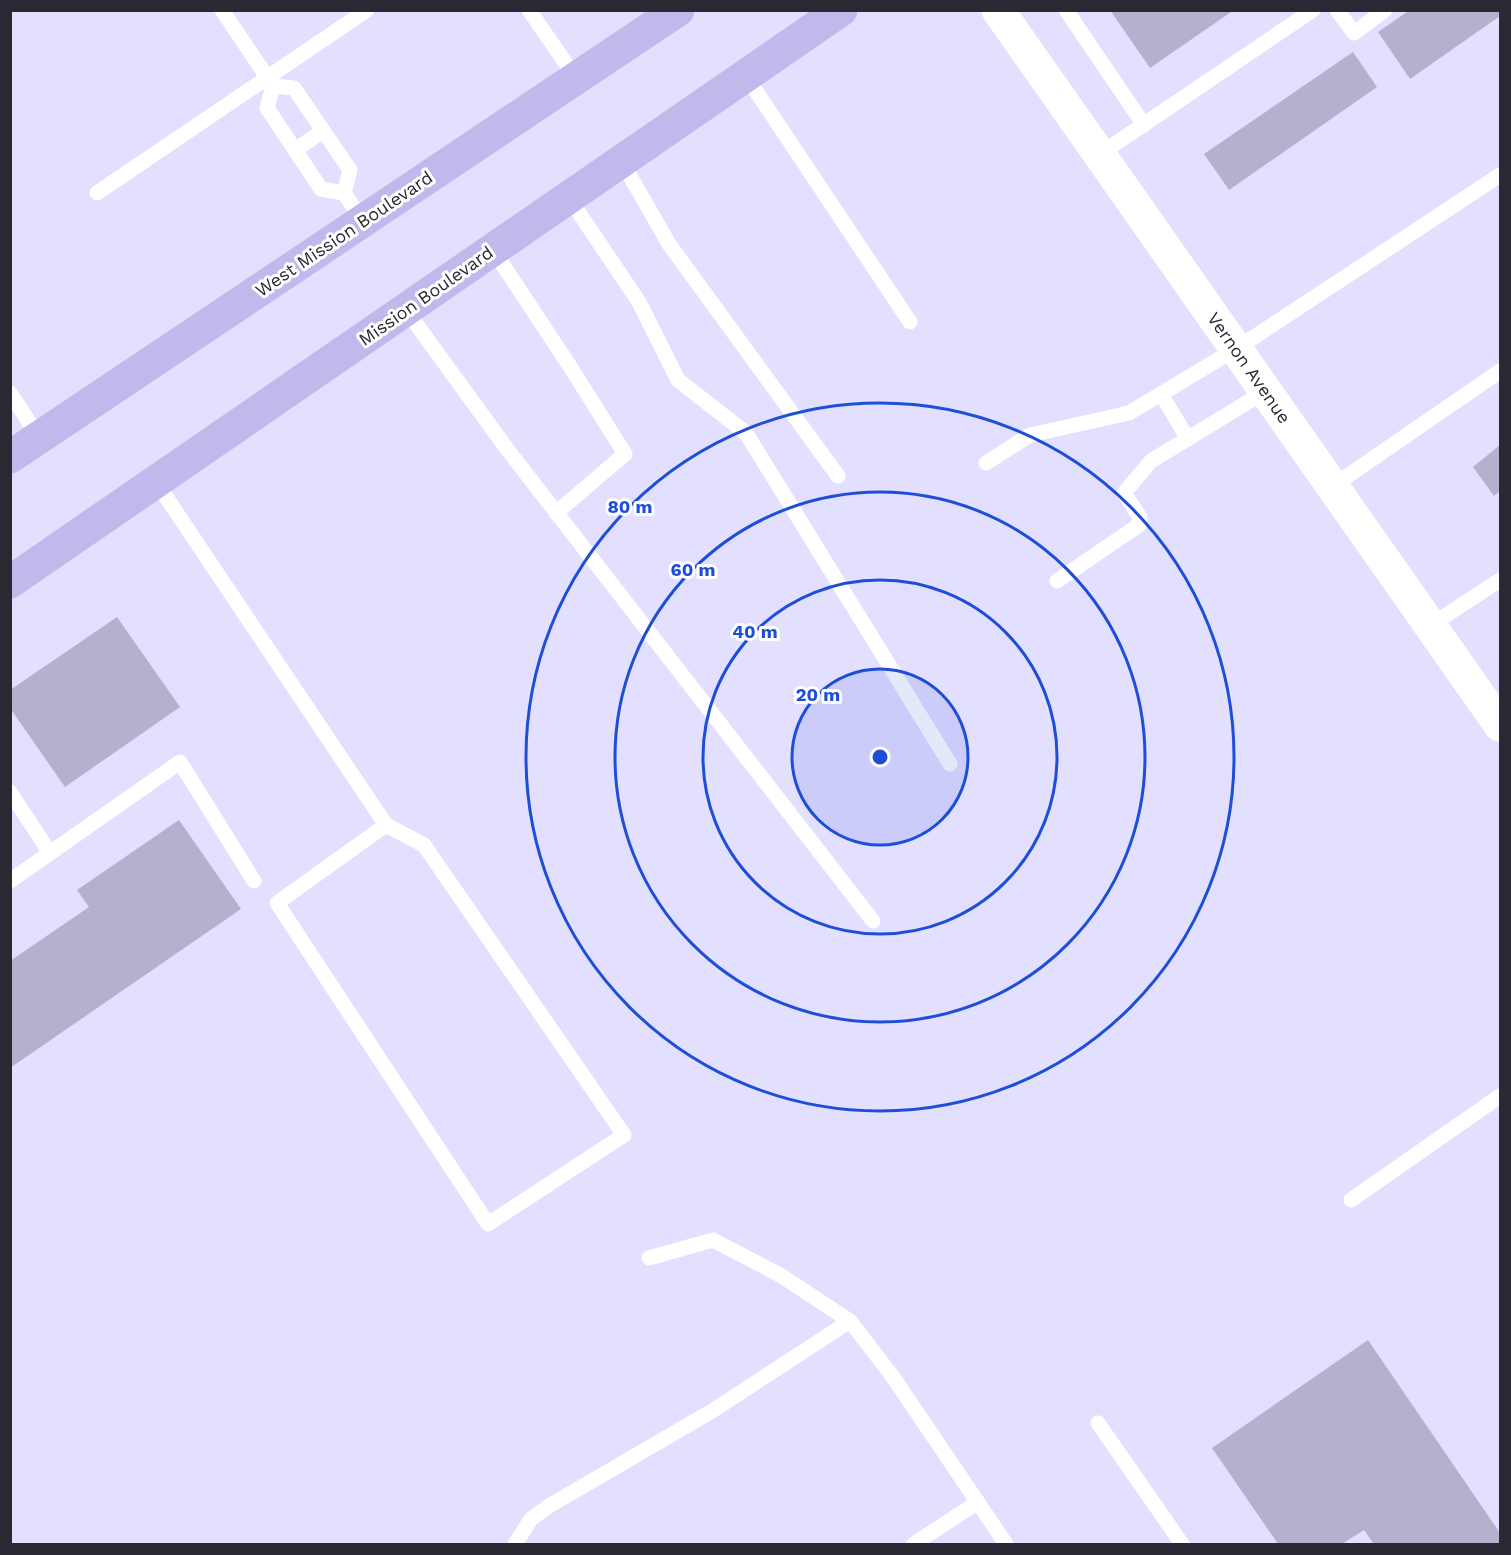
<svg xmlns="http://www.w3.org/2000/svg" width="1511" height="1555" font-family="'Work Sans',sans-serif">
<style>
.building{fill:#b4b0cd}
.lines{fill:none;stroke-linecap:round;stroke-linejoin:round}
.lane{stroke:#fff;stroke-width:15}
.secondary{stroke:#fff;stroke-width:33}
.primary{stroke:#c2b8eb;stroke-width:33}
.ring{fill:none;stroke:#1d4ed8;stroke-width:3}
.labels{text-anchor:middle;stroke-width:6;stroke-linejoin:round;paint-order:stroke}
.street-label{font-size:18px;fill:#292833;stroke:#fff}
.centre{fill:#1d4ed8;stroke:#fff;stroke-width:3}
.ring-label{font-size:18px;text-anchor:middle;font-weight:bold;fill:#1d4ed8;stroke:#fff;stroke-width:6;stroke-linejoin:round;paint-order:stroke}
</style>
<rect width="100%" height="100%" fill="#e3dffe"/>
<!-- building -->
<g class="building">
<polygon points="1110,10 1234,10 1150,68"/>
<polygon points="1410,10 1500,10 1500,16 1410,79 1378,32"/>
<polygon points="1353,52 1377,87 1229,190 1204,154"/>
<polygon points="1500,445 1500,491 1494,496 1473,467"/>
<polygon points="117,617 180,707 65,787 10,708 10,690"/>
<polygon points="179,820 241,909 10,1068 10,961 89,907 77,890"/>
<polygon points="1368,1340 1500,1533 1500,1544 1374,1544 1364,1530 1342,1544 1278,1544 1212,1448"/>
</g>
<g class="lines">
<!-- lane -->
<g class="lane">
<polyline points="222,10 273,86 267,108 321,189 344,193 363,221"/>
<polyline points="529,10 576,78"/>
<polyline points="1066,10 1144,125"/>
<polyline points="1337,10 1354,33 1385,10"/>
<polyline points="746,76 910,322"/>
<polyline points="273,86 294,88 350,170 344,193"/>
<polyline points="295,150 323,131"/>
<polyline points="1100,154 1313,10"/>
<polyline points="622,162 669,244 838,476"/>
<polyline points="97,193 367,10"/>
<polyline points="569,198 639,302 678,380 746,433 950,764"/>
<polyline points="493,250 571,368 625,454 556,513"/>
<polyline points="406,310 507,449 873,921"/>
<polyline points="10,393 39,437"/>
<polyline points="1161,394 1188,439"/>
<polyline points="986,463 1030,435 1129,413 1236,349 1500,175"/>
<polyline points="156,482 386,825 424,845 624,1135 488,1224 277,903 386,825"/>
<polyline points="1333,486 1500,371"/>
<polyline points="1057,581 1139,525 1140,517 1124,493 1151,461 1266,391"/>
<polyline points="1431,625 1500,580"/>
<polyline points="10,792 50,853 10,881"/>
<polyline points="50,853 180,762 254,881"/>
<polyline points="1351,1200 1500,1096"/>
<polyline points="649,1258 713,1240 780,1275 850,1321"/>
<polyline points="1098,1423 1182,1544"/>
<polyline points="515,1544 531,1519 549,1506 712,1411 850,1321 893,1377 1006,1544"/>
<polyline points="914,1544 978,1502"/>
</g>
<!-- secondary -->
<polyline class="secondary" points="998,10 1500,725"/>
<!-- primary -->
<g class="primary">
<polyline points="10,457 678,10"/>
<polyline points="10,582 841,10"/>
</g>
</g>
<!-- distance rings -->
<circle cx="880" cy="757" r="88" fill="#1d4ed8" fill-opacity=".12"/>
<g class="ring">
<circle cx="880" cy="757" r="88"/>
<circle cx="880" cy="757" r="177"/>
<circle cx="880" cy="757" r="265"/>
<circle cx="880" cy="757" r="354"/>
</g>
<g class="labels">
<!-- street labels -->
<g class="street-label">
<text transform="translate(344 234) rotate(-34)" y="6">West Mission Boulevard</text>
<text transform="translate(426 296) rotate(-35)" y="6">Mission Boulevard</text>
<text transform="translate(1249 368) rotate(55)" y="6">Vernon Avenue</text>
</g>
</g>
<circle cx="880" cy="757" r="9" class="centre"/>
<g class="ring-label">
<text x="630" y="513">80 m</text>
<text x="693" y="576">60 m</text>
<text x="755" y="638">40 m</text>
<text x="818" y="701">20 m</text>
</g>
<!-- border -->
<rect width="1511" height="1555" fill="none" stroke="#292833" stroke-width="24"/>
</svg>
